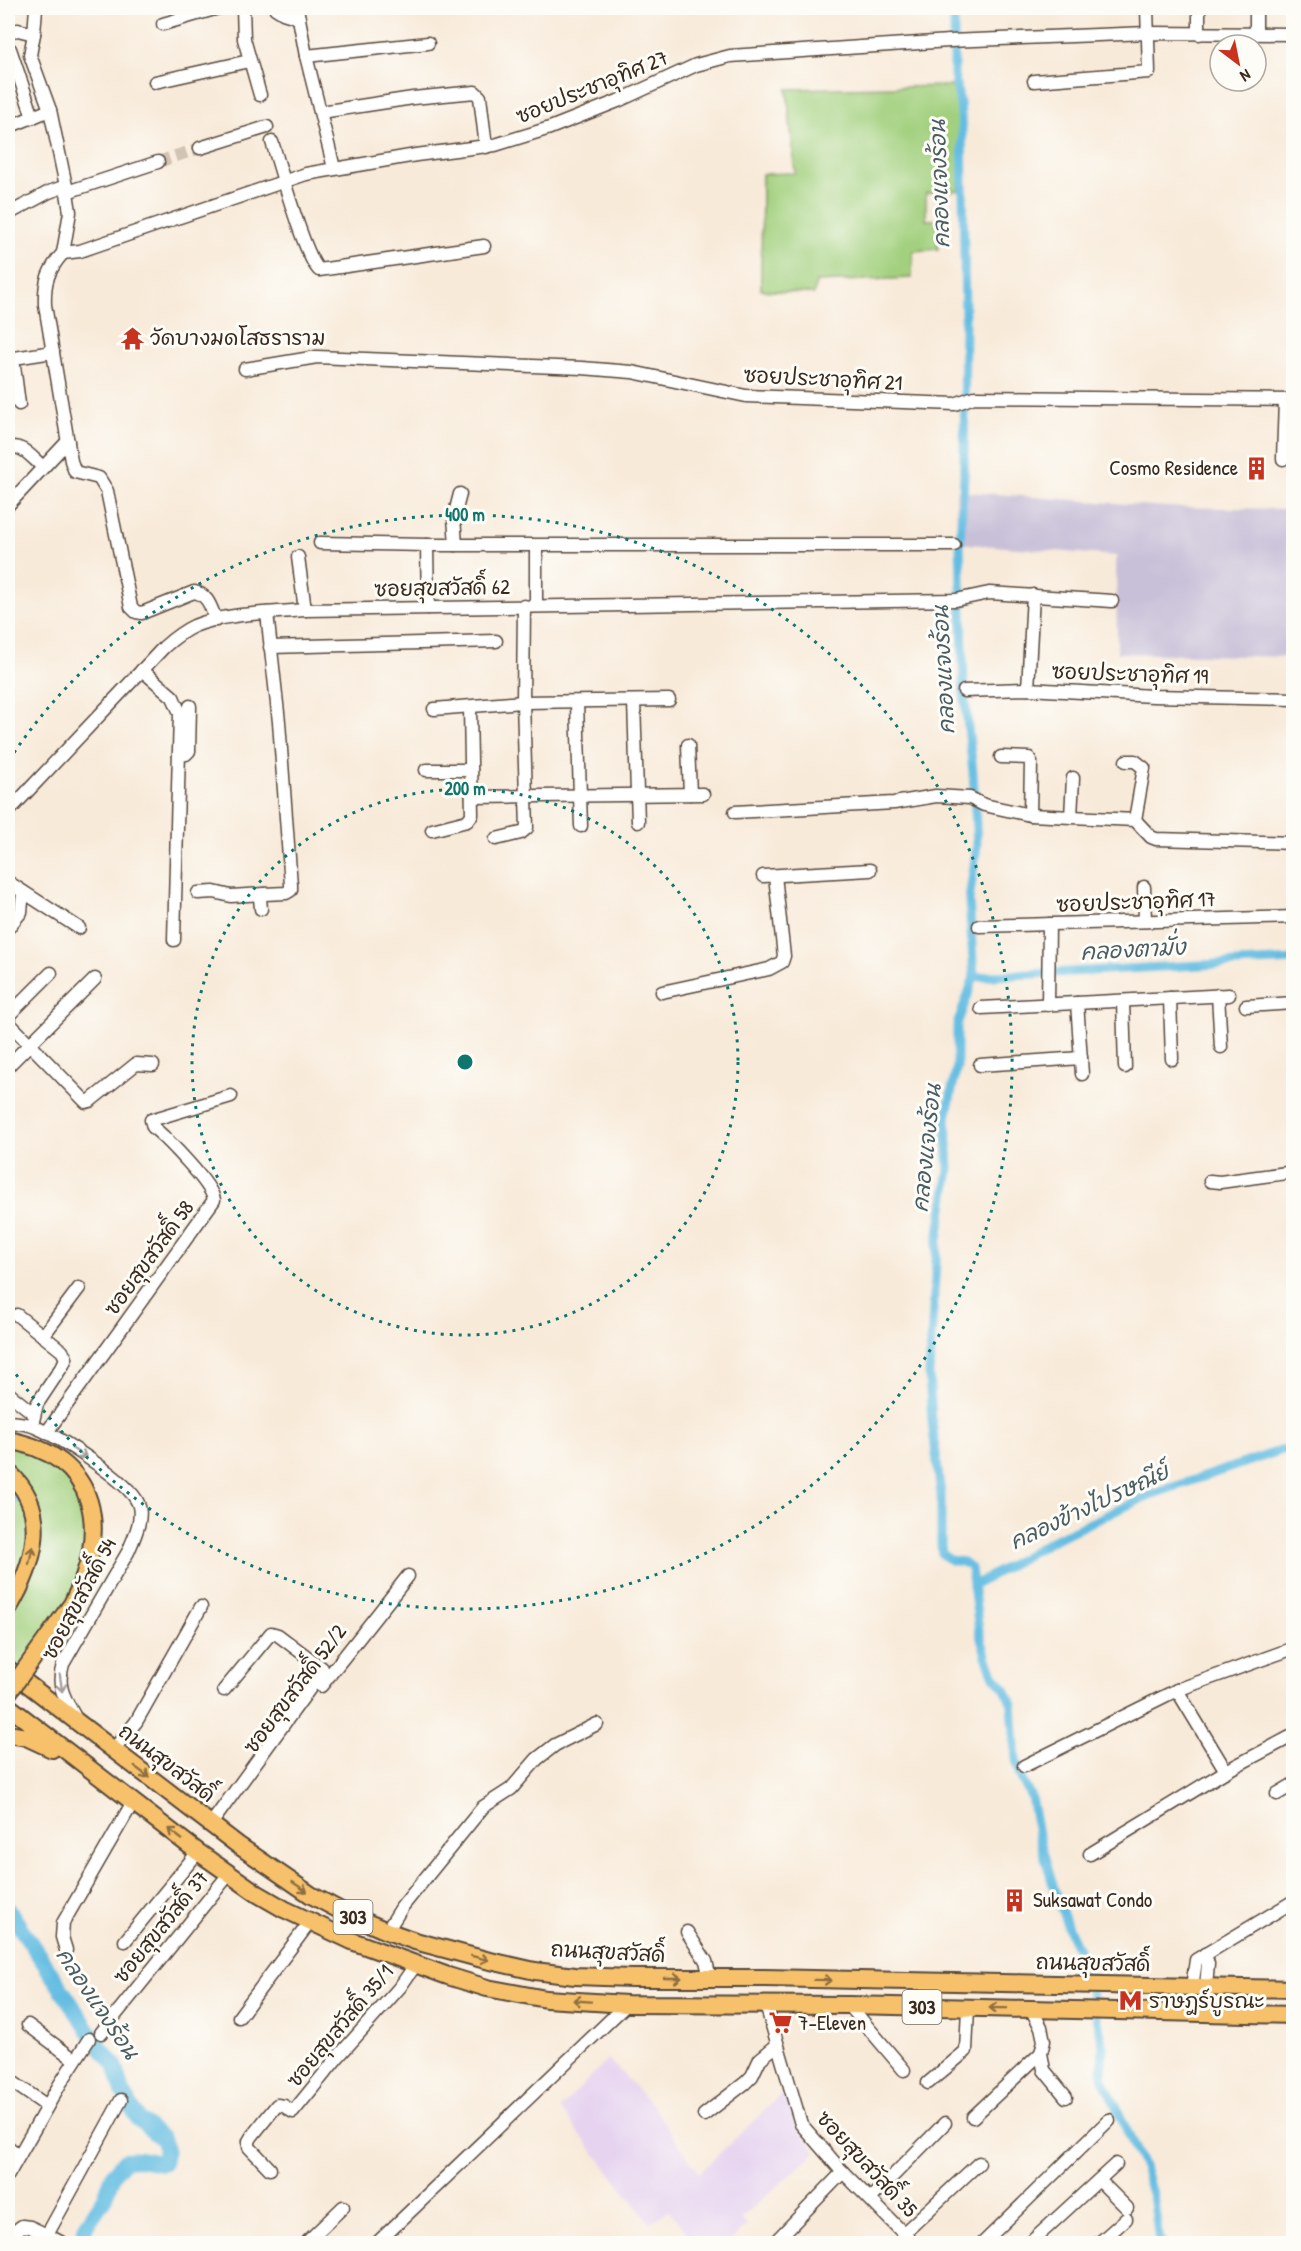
<svg xmlns="http://www.w3.org/2000/svg" width="1301" height="2251" font-family="'Patrick Hand','Playpen Sans Thai',sans-serif">
<style>
.built{fill:#e6d3f0}
.industrial{fill:#c8c0d8}
.green{fill:#a2d07e;stroke:#6e7d4e;stroke-width:1.5}
.lines{fill:none;stroke-linecap:round;stroke-linejoin:round}
.canal{stroke:#64bde2;stroke-width:9}
.river{stroke:#64bde2;stroke-width:16}
.minor-tunnel{stroke:#d2c4b4;stroke-width:12;stroke-dasharray:12 6;stroke-linecap:butt}
.minor-casing{stroke:#57473a;stroke-width:15}
.major-casing{stroke:#57473a;stroke-width:20}
.minor{stroke:#fff;stroke-width:12}
.major{stroke:#f6c16b;stroke-width:16}
.major-bridge-casing{stroke:#57473a;stroke-width:20;stroke-linecap:butt}
.major-bridge{stroke:#f6c16b;stroke-width:16}
.oneway{stroke:#a79f9a}
.oneway2{stroke:#8f6e41}
.ring{fill:none;stroke:#0f766e;stroke-width:3;stroke-dasharray:3 6}
.labels{text-anchor:middle;stroke-width:6;stroke-linejoin:round;paint-order:stroke}
.shield{fill:#fdfcf7;stroke:#75695f;stroke-width:1.5}
.shield-label{font-size:20px;font-weight:bold;fill:#3b2a1e}
.street-label{font-size:21px;fill:#3b2a1e;stroke:#fdfcf7}
.poi-label{font-size:21px;fill:#3b2a1e;stroke:#fdfcf7;text-anchor:start}
.water-label{font-size:22px;font-style:italic;fill:#495d63;stroke:#fdfcf7}
.centre{fill:#0f766e;stroke:#fdfcf7;stroke-width:3}
.ring-label{font-size:18px;text-anchor:middle;font-weight:bold;fill:#0f766e;stroke:#fdfcf7;stroke-width:6;stroke-linejoin:round;paint-order:stroke}
</style>
<rect width="100%" height="100%" fill="#fdfcf7"/>
<filter id="ink" filterUnits="userSpaceOnUse"><feTurbulence type="fractalNoise" baseFrequency=".0167" numOctaves="2"/><feDisplacementMap in="SourceGraphic" scale="12" xChannelSelector="R" yChannelSelector="G"/><feConvolveMatrix kernelMatrix="1 2 1 2 8 2 1 2 1" color-interpolation-filters="sRGB"/></filter>
<filter id="wash" filterUnits="userSpaceOnUse"><feTurbulence type="fractalNoise" baseFrequency=".008" numOctaves="4" result="noise"/><feDisplacementMap in="SourceGraphic" scale="24" xChannelSelector="R" yChannelSelector="G"/><feGaussianBlur stdDeviation="1.35" result="paint"/><feColorMatrix in="noise" values="0 0 0 0 0 0 0 0 0 0 0 0 0 0 0 0 0 1.4 0 .05"/><feComposite in="paint" operator="in"/></filter>
<g filter="url(#wash)">
<rect width="100%" height="100%" fill="#f8ead9"/>
<!-- built -->
<polygon class="built" points="608,2059 652,2105 699,2173 786,2090 795,2121 816,2152 741,2218 747,2226 728,2243 695,2243 669,2210 650,2223 560,2109"/>
<!-- industrial -->
<polygon class="industrial" points="1288,408 1293,408 1293,657 1117,653 1116,556 957,543 956,491 1166,507 1286,509"/>
<!-- green -->
<g class="green">
<path d="M 952,86 C 967,109 959,162 959,190 L 926,193 L 926,220 L 937,220 L 938,249 L 913,251 L 912,278 L 816,282 L 814,294 L 761,290 L 762,174 L 795,173 L 787,89 Z"/>
<polygon points="8,1440 75,1470 95,1525 78,1591 24,1671 8,1658"/>
</g>
<g class="lines">
<!-- canal -->
<g class="canal">
<polyline points="954,8 954,75 960,103 962,127 965,311 964,475 960,543 964,691 973,772 977,845 969,900 974,977 957,1025 957,1066 946,1118 949,1170 937,1245 929,1374 932,1421 941,1495 941,1545 942,1554 950,1560 963,1562 971,1568 979,1630 987,1659 994,1676 1005,1689 1012,1704 1016,1759 1020,1776 1031,1797 1038,1834 1056,1895 1070,1933 1085,1964 1103,2044 1102,2076 1145,2170 1154,2201 1159,2241 1163,2244"/>
<polyline points="974,977 1294,960"/>
<polyline points="8,1502 14,1499"/>
<polyline points="973,1586 1053,1540 1150,1495 1294,1446"/>
</g>
<!-- river -->
<polyline class="river" points="8,1909 100,2047 115,2065 123,2092 138,2119 162,2139 166,2149 163,2163 139,2159 125,2160 114,2173 104,2199 84,2229 83,2244"/>
</g>
</g>
<g filter="url(#ink)">
<g class="lines">
<!-- minor-tunnel -->
<polyline class="minor-tunnel" points="158,162 200,148"/>
<defs>
<g id="minor">
<polyline points="36,8 34,34 30,55 50,110 66,186 70,212 63,253"/>
<polyline points="243,8 244,39 260,95"/>
<polyline points="275,8 283,13 299,18"/>
<polyline points="297,8 306,56 334,168"/>
<polyline points="1199,8 1199,34"/>
<polyline points="1256,8 1256,34"/>
<polyline points="163,24 218,8"/>
<polyline points="8,32 18,30 34,34"/>
<polyline points="10,49 33,117"/>
<polyline points="306,56 428,43"/>
<polyline points="1034,81 1149,72 1147,8"/>
<polyline points="155,82 249,61"/>
<polyline points="321,112 413,98 475,92 480,97 486,147"/>
<polyline points="8,127 50,110"/>
<path d="M 272,142 C 280,166 304,256 319,270 L 484,246"/>
<polyline points="200,148 267,127"/>
<polyline points="67,192 158,162"/>
<polyline points="8,214 49,192 66,186"/>
<polyline points="63,253 80,251 306,174 416,155 495,145 550,128 618,101 696,65 730,56 949,41 1148,33 1294,34"/>
<path d="M 63,253 C 48,270 44,282 45,305 L 71,461 L 75,472 L 99,478 L 107,491 L 131,607 L 136,612 L 142,613 L 194,592 C 208,594 211,608 216,620"/>
<polyline points="13,358 19,404"/>
<polyline points="8,359 53,352"/>
<polyline points="245,369 317,357 582,368 632,372 746,396 955,404 974,397 1294,400"/>
<path d="M 8,448 C 22,443 32,458 43,467"/>
<polyline points="1283,459 1285,400"/>
<polyline points="8,505 68,441"/>
<polyline points="320,543 427,545 428,608"/>
<polyline points="427,545 954,545"/>
<polyline points="456,545 454,517 460,494"/>
<polyline points="536,551 536,606"/>
<polyline points="298,557 305,610"/>
<polyline points="270,647 496,641"/>
<polyline points="142,670 173,697 180,713 174,940"/>
<polyline points="1028,689 1033,595"/>
<polyline points="964,691 1028,689 1153,696 1294,699"/>
<polyline points="634,702 638,822"/>
<polyline points="577,703 581,826"/>
<polyline points="434,709 523,702 669,700"/>
<polyline points="688,745 690,794"/>
<polyline points="179,755 186,754 189,751 190,706"/>
<polyline points="1001,757 1029,758 1031,762 1030,815"/>
<polyline points="1126,761 1135,761 1144,768 1135,820"/>
<polyline points="426,770 471,770"/>
<polyline points="472,797 703,794"/>
<path d="M 8,812 L 164,647 C 173,639 183,631 194,626 C 225,613 271,613 305,610 L 956,600 L 989,593 L 1112,601"/>
<polyline points="735,812 894,803 936,796 970,798 984,805 1030,815 1135,820 1151,837 1156,839 1294,843"/>
<polyline points="1071,817 1073,778"/>
<polyline points="432,830 467,821 472,815 470,708"/>
<polyline points="496,839 521,833 527,828 523,702 524,606"/>
<polyline points="763,876 870,870"/>
<polyline points="8,882 79,928"/>
<polyline points="1144,887 1145,921"/>
<polyline points="198,893 214,892 231,896 264,894"/>
<polyline points="261,909 260,898 264,894 286,893 291,890 291,885 279,722 267,613"/>
<polyline points="979,926 1294,917"/>
<polyline points="8,928 21,912 23,892"/>
<polyline points="662,992 769,969 782,962 784,956 775,876"/>
<polyline points="1218,995 1221,1047"/>
<polyline points="1170,998 1172,1059"/>
<polyline points="1123,1001 1125,1067"/>
<polyline points="1077,1003 1082,1074"/>
<polyline points="1048,1005 1049,924"/>
<polyline points="1246,1006 1294,1003"/>
<polyline points="981,1008 1229,995"/>
<polyline points="8,1016 51,973"/>
<polyline points="8,1022 86,1102 90,1101 136,1064 153,1065"/>
<polyline points="980,1065 1081,1058"/>
<polyline points="8,1066 95,979"/>
<polyline points="1210,1181 1220,1182 1294,1172"/>
<polyline points="17,1315 62,1351 66,1358 63,1365 37,1404 32,1425"/>
<polyline points="43,1336 79,1288"/>
<polyline points="8,1393 33,1413"/>
<path d="M 8,1422 C 16,1423 26,1423 35,1427 C 57,1436 129,1481 138,1503 C 144,1518 134,1538 128,1552 L 63,1664 C 56,1688 65,1698 76,1719"/>
<path d="M 47,1432 L 214,1200 C 212,1184 167,1139 153,1127 L 151,1120 L 231,1096"/>
<polyline points="321,1686 408,1576"/>
<polyline points="1177,1690 1226,1771"/>
<polyline points="113,1750 136,1722 201,1607"/>
<polyline points="1024,1766 1177,1690 1294,1648"/>
<polyline points="1277,1794 1294,1784"/>
<polyline points="211,1824 318,1677 322,1668 278,1635 271,1633 224,1690"/>
<polyline points="1090,1854 1226,1771 1294,1735"/>
<polyline points="387,1931 402,1907 483,1807 511,1789 537,1759 555,1745 597,1724"/>
<polyline points="687,1932 706,1961 710,1978"/>
<polyline points="125,1941 198,1852"/>
<polyline points="66,1950 62,1937 63,1923 133,1802"/>
<polyline points="1205,1954 1208,1964 1206,1987"/>
<polyline points="1192,1987 1196,1960 1294,1901"/>
<polyline points="766,2005 801,2124 840,2169 914,2244"/>
<polyline points="849,2005 904,2070"/>
<polyline points="1031,2009 1041,2027 1044,2041 1041,2053 1044,2070 1066,2097"/>
<polyline points="239,2017 310,1922"/>
<polyline points="28,2025 75,2060"/>
<polyline points="101,2033 229,1874"/>
<polyline points="8,2079 47,2106"/>
<polyline points="928,2083 966,2051 968,2008"/>
<polyline points="704,2115 745,2083 752,2076 760,2059 777,2045"/>
<polyline points="973,2117 1041,2053"/>
<polyline points="8,2147 19,2155"/>
<polyline points="270,2169 249,2147 249,2141 252,2136 277,2105 284,2106 293,2112 337,2058 400,1987 416,1964"/>
<polyline points="8,2175 60,2084 89,2039"/>
<polyline points="1099,2180 1127,2208"/>
<polyline points="870,2199 945,2123"/>
<polyline points="904,2233 979,2163"/>
<polyline points="47,2235 64,2244"/>
<polyline points="12,2244 18,2229 22,2226 30,2227 47,2235 121,2100"/>
<polyline points="305,2244 343,2207"/>
<polyline points="376,2244 627,2004"/>
<polyline points="773,2244 843,2172"/>
<polyline points="982,2244 1109,2120"/>
<polyline points="1029,2244 1116,2164"/>
<polyline points="1098,2244 1126,2219"/>
</g>
<g id="major">
<path d="M 8,1472 C 52,1510 34,1566 8,1609"/>
<polyline points="8,1669 238,1845 311,1895 345,1913 387,1931 415,1941 486,1960 535,1971 575,1976 632,1978 765,1978 1294,1989"/>
<polyline points="8,1706 198,1852 258,1894 284,1909 352,1941 448,1976 487,1988 546,1999 627,2004 849,2005 1294,2015"/>
<polyline points="8,1734 26,1737 52,1749"/>
</g>
</defs>
<!-- minor casing -->
<use href="#minor" class="minor-casing"/>
<!-- major casing -->
<use href="#major" class="major-casing"/>
<!-- minor -->
<use href="#minor" class="minor"/>
<!-- major -->
<use href="#major" class="major"/>
<defs>
<path id="major-bridge" d="M 8,1440 C 100,1457 110,1531 72,1604 L 8,1693"/>
</defs>
<!-- major-bridge casing -->
<use href="#major-bridge" class="major-bridge-casing"/>
<!-- major-bridge -->
<use href="#major-bridge" class="major-bridge"/>
</g>
<!-- one-way arrows -->
<defs><path id="oneway-shaft" d="M-6 0H5M1.5-3L5.5 0L1.5 3" fill="none" stroke-width="1.6" stroke-linecap="round" stroke-linejoin="round" transform="scale(1.5)"/></defs>
<g class="oneway">
<use href="#oneway-shaft" transform="translate(79 1453) rotate(33)"/>
<use href="#oneway-shaft" transform="translate(61 1683) rotate(82)"/>
</g>
<g class="oneway2">
<use href="#oneway-shaft" transform="translate(31 1555) rotate(-77)"/>
<use href="#oneway-shaft" transform="translate(142 1772) rotate(37)"/>
<use href="#oneway-shaft" transform="translate(175 1834) rotate(-142)"/>
<use href="#oneway-shaft" transform="translate(300 1887) rotate(34)"/>
<use href="#oneway-shaft" transform="translate(480 1958) rotate(14)"/>
<use href="#oneway-shaft" transform="translate(673 1978)"/>
<use href="#oneway-shaft" transform="translate(823 1980) rotate(1)"/>
<use href="#oneway-shaft" transform="translate(582 2001) rotate(-176)"/>
<use href="#oneway-shaft" transform="translate(998 2008) rotate(-179)"/>
</g>
</g>
<!-- distance rings -->
<g class="ring">
<circle cx="465" cy="1062" r="273"/>
<path d="M9 760A547 547 0 1 1 9 1364"/>
</g>
<!-- icons -->
<defs>
<symbol id="temple-bare" viewBox="-9 -9 18 18"><path d="M0-6L5-2H3V0L6.5 2.5H4V6H1.5V3h-3V6H-4V2.5H-6.5L-3 0V-2H-5Z" fill="#c8321e" stroke="#fdfcf7" stroke-width="2.5" paint-order="stroke"/></symbol>
<symbol id="building-bare" viewBox="-9 -9 18 18"><path d="M-4-6H4V6H1V3H-1V6H-4ZM-2.5-4.3h1.7v1.8h-1.7ZM.8-4.3h1.7v1.8H.8ZM-2.5-1h1.7V.8h-1.7ZM.8-1h1.7V.8H.8Z" fill="#c8321e" stroke="#fdfcf7" stroke-width="2.5" paint-order="stroke"/></symbol>
<symbol id="metro-bare" viewBox="-9 -9 18 18"><path d="M-5.5 5V-5H-3L0 0L3-5H5.5V5H3V-.5L0 4L-3-.5V5Z" fill="#c8321e" stroke="#fdfcf7" stroke-width="2.5" paint-order="stroke"/></symbol>
<symbol id="supermarket-bare" viewBox="-9 -9 18 18"><path d="M-6-5.5h2.5l.6 2H6L4.5 2H-2.5L-4.4-4H-6ZM-1.5 3.2a1.3 1.3 0 1 0 .1 0ZM3 3.2a1.3 1.3 0 1 0 .1 0Z" fill="#c8321e" stroke="#fdfcf7" stroke-width="2.5" paint-order="stroke"/></symbol>
</defs>
<g fill-rule="evenodd">
<use href="#temple-bare" x="116" y="322" width="33" height="33"/>
<use href="#building-bare" x="1240" y="452" width="33" height="33"/>
<use href="#building-bare" x="998" y="1884" width="33" height="33"/>
<use href="#metro-bare" x="1114" y="1984" width="33" height="33"/>
<use href="#supermarket-bare" x="764" y="2006" width="33" height="33"/>
</g>
<g class="labels">
<!-- shield labels -->
<g class="shield">
<rect x="333.5" y="1900" width="39" height="34" rx="4.5"/>
<rect x="902.5" y="1990" width="39" height="34" rx="4.5"/>
</g>
<g class="shield-label">
<text x="353" y="1924">303</text>
<text x="922" y="2014">303</text>
</g>
<!-- street labels -->
<g class="street-label">
<text transform="translate(592 87) rotate(-22)" y="7">ซอยประชาอุทิศ 27</text>
<text transform="translate(823 379) rotate(3)" y="7">ซอยประชาอุทิศ 21</text>
<text transform="translate(442 588) rotate(-1)" y="7">ซอยสุขสวัสดิ์ 62</text>
<text transform="translate(1130 674) rotate(2)" y="7">ซอยประชาอุทิศ 19</text>
<text transform="translate(1136 902) rotate(-2)" y="7">ซอยประชาอุทิศ 17</text>
<text transform="translate(149 1258) rotate(-54)" y="7">ซอยสุขสวัสดิ์ 58</text>
<text transform="translate(79 1599) rotate(-62)" y="7">ซอยสุขสวัสดิ์ 54</text>
<text transform="translate(295 1689) rotate(-53)" y="7">ซอยสุขสวัสดิ์ 52/2</text>
<text transform="translate(167 1763) rotate(37)" y="7">ถนนสุขสวัสดิ์</text>
<text transform="translate(161 1927) rotate(-51)" y="7">ซอยสุขสวัสดิ์ 37</text>
<text transform="translate(608 1952) rotate(3)" y="7">ถนนสุขสวัสดิ์</text>
<text transform="translate(1093 1963) rotate(1)" y="7">ถนนสุขสวัสดิ์</text>
<text transform="translate(340 2026) rotate(-50)" y="7">ซอยสุขสวัสดิ์ 35/1</text>
<text transform="translate(867 2164) rotate(47)" y="7">ซอยสุขสวัสดิ์ 35</text>
</g>
<!-- poi labels -->
<g class="poi-label">
<text x="150" y="345">วัดบางมดโสธราราม</text>
<text x="1238" y="475" text-anchor="end">Cosmo Residence</text>
<text x="1033" y="1907">Suksawat Condo</text>
<text x="1149" y="2008">ราษฎร์บูรณะ</text>
<text x="798" y="2030">7-Eleven</text>
</g>
<!-- water labels -->
<g class="water-label">
<text transform="translate(939 184) rotate(-92)" y="8">คลองแจงร้อน</text>
<text transform="translate(943 670) rotate(-93)" y="8">คลองแจงร้อน</text>
<text transform="translate(1133 949) rotate(-3)" y="8">คลองตามั่ง</text>
<text transform="translate(926 1148) rotate(-84)" y="8">คลองแจงร้อน</text>
<text transform="translate(1089 1506) rotate(-25)" y="8">คลองข้างไปรษณีย์</text>
<text transform="translate(98 2003) rotate(56)" y="8">คลองแจงร้อน</text>
</g>
</g>
<circle cx="465" cy="1062" r="9" class="centre"/>
<g class="ring-label">
<text x="465" y="521">400 m</text>
<text x="465" y="795">200 m</text>
</g>
<!-- margin -->
<rect width="1301" height="2251" fill="none" stroke="#fdfcf7" stroke-width="30"/>
<!-- north arrow -->
<g transform="translate(1238 63) rotate(148)"><circle r="28" fill="#fdfcf7" stroke="#afa8a0" stroke-width="1.5"/>
<path d="M0-4.5L10 22L0 15L-10 22Z" fill="#c8321e"/>
<text y="-9" font-size="16" font-weight="bold" text-anchor="middle" fill="#3b2a1e">N</text>
</g>
</svg>
